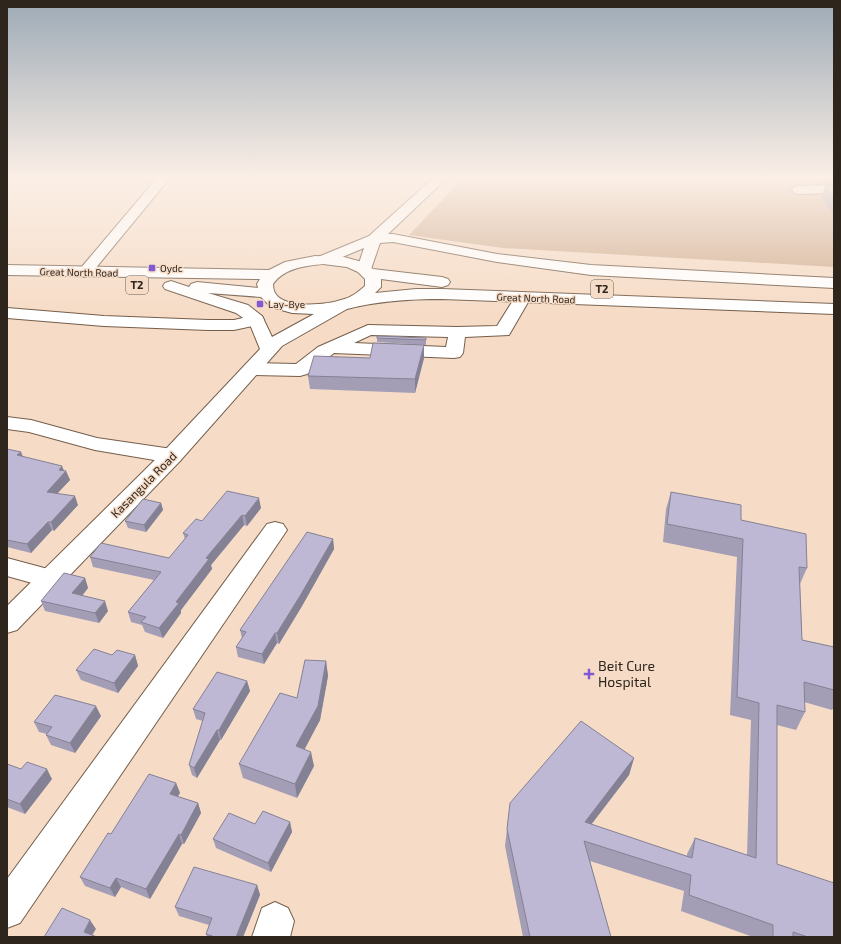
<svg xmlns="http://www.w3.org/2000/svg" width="841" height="944" font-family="'Exo 2',sans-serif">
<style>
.green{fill:#d1b094}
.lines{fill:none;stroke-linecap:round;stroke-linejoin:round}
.minor-casing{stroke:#745e4b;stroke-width:2}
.major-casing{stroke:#745e4b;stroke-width:2}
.minor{fill:#fff;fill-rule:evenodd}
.major{fill:#fff;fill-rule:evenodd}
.wall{fill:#a39eb6}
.shaded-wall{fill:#858194}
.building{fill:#beb8d4;stroke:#858194}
.poi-dot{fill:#8159d3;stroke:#f6dcc7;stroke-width:1.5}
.labels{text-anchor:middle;stroke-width:3;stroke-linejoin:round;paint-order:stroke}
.far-poi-label{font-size:10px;fill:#2e251d;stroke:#f6dcc7;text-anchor:start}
.far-street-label{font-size:10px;fill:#2e251d;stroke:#f6dcc7}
.shield{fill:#f6dcc7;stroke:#6a5c50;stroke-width:1}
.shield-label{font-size:11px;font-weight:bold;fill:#2e251d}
.street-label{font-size:12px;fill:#2e251d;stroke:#f6dcc7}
.near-poi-label{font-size:14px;fill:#2e251d;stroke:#f6dcc7;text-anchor:start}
</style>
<rect width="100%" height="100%" fill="#f6dcc7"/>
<!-- green -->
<polygon class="green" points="462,179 834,179 834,267 503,248 409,235"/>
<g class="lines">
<defs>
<g id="minor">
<polygon points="156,179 169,179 90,275 85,277 80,275 77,272 80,269"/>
<polygon points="432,179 446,179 388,234 393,234 497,254 591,265 834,278 834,288 591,275 497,262 393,242 380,243 370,272 365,274 360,272 357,269 364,248 328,263 323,264 318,263 316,260 318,257 369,236"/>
<polygon points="834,185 834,193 798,194 794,193 792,190 794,187 798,186"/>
<path d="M 523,292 L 529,294 L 531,297 L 509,335 L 465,337 L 463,353 L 460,357 L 454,358 L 334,353 L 307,374 L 300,376 L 252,375 L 245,373 L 243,369 L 245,365 L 252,363 L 296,364 L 318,347 L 368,325 L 457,327 L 497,326 L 517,294 ZM 371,335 L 448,337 L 446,347 L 354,343 Z"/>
<polygon points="7,308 104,316 208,320 234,320 256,315 262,316 264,320 262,324 234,330 208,330 104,326 7,318"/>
<polygon points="7,417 31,420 97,438 172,449 180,451 183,456 180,461 172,463 95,450 29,432 7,429"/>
<polygon points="275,522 283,524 287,530 283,536 20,923 7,928 7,879 267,524"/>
<polygon points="7,558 59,572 63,579 59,586 50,588 7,576"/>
<polygon points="275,902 288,908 294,921 290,937 252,937 262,908"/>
</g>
<path id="major" d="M 315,256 L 344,257 L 362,262 L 373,269 L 442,277 L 448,279 L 450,282 L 448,285 L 442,287 L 381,279 L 381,287 L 375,293 L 416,289 L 442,289 L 834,304 L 834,314 L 442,299 C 410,299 378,301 347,309 L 282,346 L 180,461 L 17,630 L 7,633 L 7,606 L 164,451 L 260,349 L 249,322 L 236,313 L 165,289 L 163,286 L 165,283 L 171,281 L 189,287 L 191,284 L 197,282 L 258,288 L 257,284 L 260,279 L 7,275 L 7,265 L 269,270 L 285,262 ZM 323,264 L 347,267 L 358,272 L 365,279 L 365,286 C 358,292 351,298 341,300 C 326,305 284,309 275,293 C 274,291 273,287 273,284 C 284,268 305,266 323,264 ZM 208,293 L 261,297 L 271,307 L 292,313 L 314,314 L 272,337 L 262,316 L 248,305 Z"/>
</defs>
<!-- minor casing -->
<use href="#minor" class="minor-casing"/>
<!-- major casing -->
<use href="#major" class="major-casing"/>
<!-- minor -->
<use href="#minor" class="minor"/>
<!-- major -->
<use href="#major" class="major"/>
</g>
<!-- wall -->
<g class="wall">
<polygon points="816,179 834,179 834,215 821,198 825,186 830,186 831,184 820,184"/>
<polygon points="377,338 426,338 426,345 377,342"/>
<polygon points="424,345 424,358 415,393 310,389 308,376 370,358"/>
<polygon points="7,449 21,452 23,457 66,471 70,480 57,494 78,505 54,531 52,530 31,553 7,547"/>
<polygon points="671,492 741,520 807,568 800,584 802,640 834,647 834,707 832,710 804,702 805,712 796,730 777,725 777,864 834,937 753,937 681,911 684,891 590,861 611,937 523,937 505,846 510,803 634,758 629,775 591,825 687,856 687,854 695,838 747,855 751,720 730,715 737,557 663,542 666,509"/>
<polygon points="161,503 163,510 146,532 128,528 125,521"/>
<polygon points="261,508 247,526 244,525 211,565 212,569 181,610 181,613 163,638 145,632 142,625 131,622 128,612 154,580 93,567 90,557 169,558 185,539 183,533 202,521"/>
<polygon points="333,539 334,549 302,606 279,644 277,643 264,664 238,657 236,647 242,638 240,630"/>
<polygon points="85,578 88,588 82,596 108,611 99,623 45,611 41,601"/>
<polygon points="112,655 135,655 138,666 118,693 81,680 76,670"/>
<polygon points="326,661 328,676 320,720 304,749 314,766 297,798 243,778 239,764 297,698"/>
<polygon points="247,681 250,691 221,740 220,740 197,778 192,775 189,765 203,721 196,719 193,709"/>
<polygon points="101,716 75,753 51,745 46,735 47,734 39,732 34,722"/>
<polygon points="7,764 21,769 52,779 25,814 7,807"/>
<polygon points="176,783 180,793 177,796 198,803 201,813 184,844 182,844 150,899 121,887 115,897 85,886 80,877 111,834"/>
<polygon points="290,822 292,832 271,872 216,848 213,839 255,824"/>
<polygon points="257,885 260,895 243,937 207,937 206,934 209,925 179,916 175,907"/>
</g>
<!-- shaded-wall -->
<g class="shaded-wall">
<polygon points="424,345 424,358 415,393 415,379"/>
<polygon points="21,452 24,460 17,455"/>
<polygon points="62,466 65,473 66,471 70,480 50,501 47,492 59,470"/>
<polygon points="75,496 78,505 54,531 51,522"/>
<polygon points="259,498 261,508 247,526 245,516"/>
<polygon points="161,503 163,510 146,532 144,525"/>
<polygon points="242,515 244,525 211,565 212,569 181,610 181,613 163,638 159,628 176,602 206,558"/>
<polygon points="48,522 52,530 31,553 27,544"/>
<polygon points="333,539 334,549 302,606 279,644 277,633"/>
<polygon points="85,578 88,588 76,603 72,593"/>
<polygon points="105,601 108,611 99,623 95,613"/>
<polygon points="275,633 277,643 264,664 262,654"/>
<polygon points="135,655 138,666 118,693 114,683"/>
<polygon points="326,661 328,676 320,720 299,760 296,746"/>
<polygon points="247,681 250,691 221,740 219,730"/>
<polygon points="96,706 101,716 75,753 70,743"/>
<polygon points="217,730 220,740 197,778 194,768"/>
<polygon points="311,752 314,766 297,798 295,784"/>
<polygon points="634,758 629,775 580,839 585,822"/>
<polygon points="47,769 52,779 25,814 20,804"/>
<polygon points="176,783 180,793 173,804 170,794"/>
<polygon points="198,803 201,813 184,844 181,835"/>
<polygon points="290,822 292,832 271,872 268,863"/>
<polygon points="179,834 182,844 150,899 146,889"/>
<polygon points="116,878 121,887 115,897 110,888"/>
<polygon points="257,885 260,895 243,937 236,937"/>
<polygon points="90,920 96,929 91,937 84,932"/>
</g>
<!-- building -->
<g class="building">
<polygon points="831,183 834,183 834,187"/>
<polygon points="825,186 834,187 834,198"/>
<polygon points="377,336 426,338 426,340 377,338"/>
<polygon points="373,343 424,345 415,379 308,376 314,356 370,358"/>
<polygon points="7,449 21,452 17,455 62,466 59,470 66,471 47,492 75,496 51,522 48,522 27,544 7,540"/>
<polygon points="227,491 259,498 245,516 242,515 206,558 209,559 176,602 179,603 159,628 141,622 146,617 128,612 161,572 90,557 101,543 169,558 188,535 183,533 196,519 202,521"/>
<polygon points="671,492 741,505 741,520 806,534 807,568 799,567 802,640 834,647 834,690 804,682 805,712 777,705 777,864 834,883 834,937 808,937 793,932 793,937 773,937 773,925 689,895 691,875 584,841 611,937 530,937 507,829 510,803 581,721 634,758 585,822 692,858 695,838 756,858 759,703 737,697 743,539 667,524"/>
<polygon points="143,499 161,503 144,525 125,521"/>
<polygon points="307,532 333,539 300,596 277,633 275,633 262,654 236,647 246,632 240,630"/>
<polygon points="64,573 85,578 72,593 105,601 95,613 41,601"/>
<polygon points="94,649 112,655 117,650 135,655 114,683 76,670"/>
<polygon points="305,660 326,661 318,706 296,746 311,752 295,784 239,764 280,693 297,698"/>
<polygon points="217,672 247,681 219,730 217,730 194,768 189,765 205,713 193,709"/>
<polygon points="55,695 96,706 70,743 46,735 52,727 34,722"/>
<polygon points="27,762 47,769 20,804 7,799 7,764 21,769"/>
<polygon points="149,774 176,783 170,794 198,803 181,835 179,834 146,889 116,878 110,888 80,877 108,833 111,834"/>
<polygon points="263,811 290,822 268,863 213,839 229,813 255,824"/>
<polygon points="194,867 257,885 236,937 215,937 206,934 212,918 175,907"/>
<polygon points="62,908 90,920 84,932 97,937 44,937"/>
</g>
<!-- sky -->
<linearGradient id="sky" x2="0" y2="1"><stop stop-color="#9daab6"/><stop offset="0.57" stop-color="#fbefe6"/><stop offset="1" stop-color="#fbefe6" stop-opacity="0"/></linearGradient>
<rect width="841" height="312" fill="url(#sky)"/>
<!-- markers -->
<g class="poi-dot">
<rect x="148" y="264" width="8" height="8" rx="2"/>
<rect x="256" y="300" width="8" height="8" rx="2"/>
<path d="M587 668h4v4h4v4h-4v4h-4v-4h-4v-4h4z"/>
</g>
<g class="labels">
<!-- far-poi labels -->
<g class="far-poi-label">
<text x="160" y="272">Oydc</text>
<text x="268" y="308">Lay-Bye</text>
</g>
<!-- far-street labels -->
<g class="far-street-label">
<text transform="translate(79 272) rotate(1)" y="4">Great North Road</text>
<text transform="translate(536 298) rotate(2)" y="4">Great North Road</text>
</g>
<!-- shield labels -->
<g class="shield">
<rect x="126" y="276" width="22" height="18" rx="3"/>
<rect x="591" y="280" width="22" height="18" rx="3"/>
</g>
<g class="shield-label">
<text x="137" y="289">T2</text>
<text x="602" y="293">T2</text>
</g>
<!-- street labels -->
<g class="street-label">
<text transform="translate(144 485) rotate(-45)" y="4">Kasangula Road</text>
</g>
<!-- near-poi labels -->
<g class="near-poi-label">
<text x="598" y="671">Beit Cure<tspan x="598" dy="16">Hospital</tspan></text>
</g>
</g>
<!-- border -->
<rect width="841" height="944" fill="none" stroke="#2e251d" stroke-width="16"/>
</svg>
